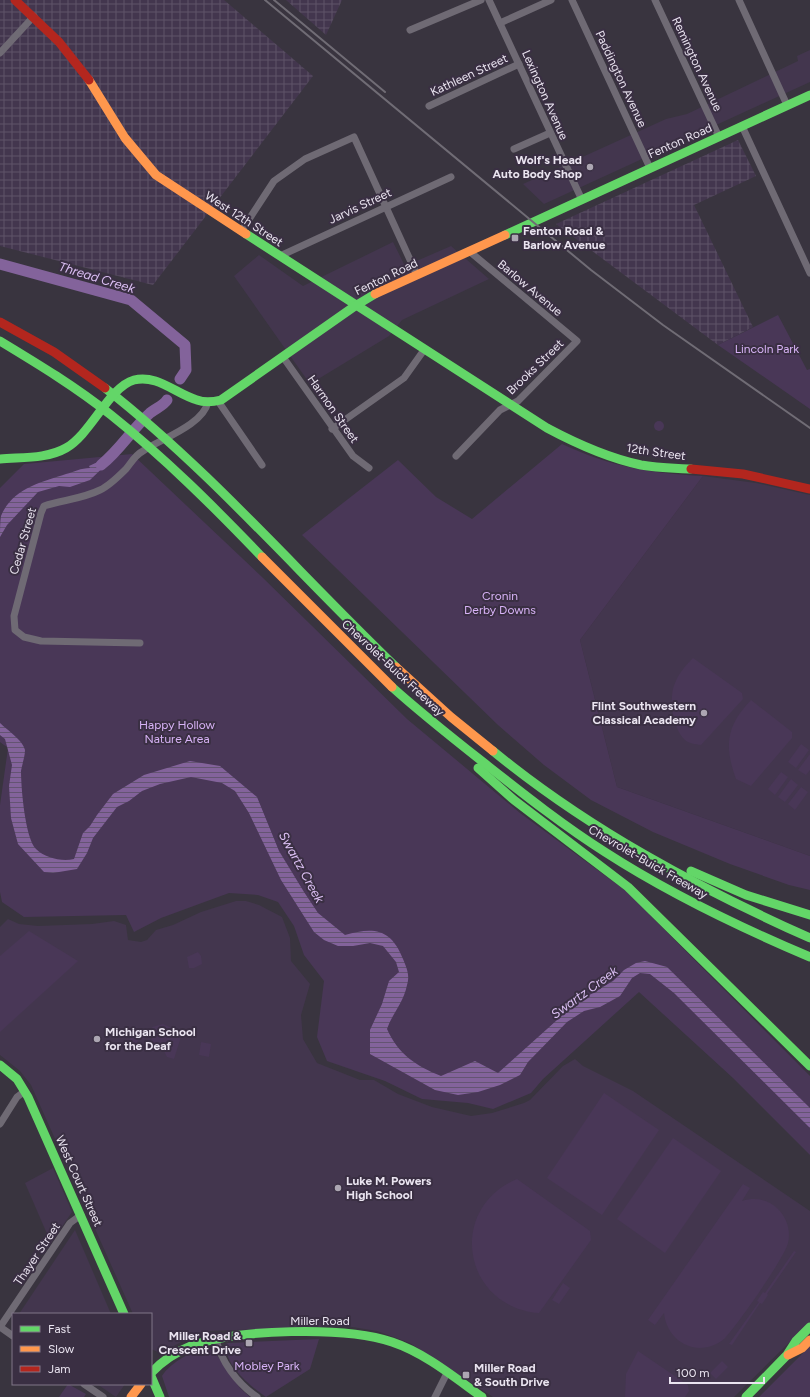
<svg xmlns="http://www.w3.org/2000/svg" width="810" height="1397" font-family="Figtree,sans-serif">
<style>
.built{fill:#43364e}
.industrial{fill:url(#industrial-grid)}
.green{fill:#493757}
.water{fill:url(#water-rules)}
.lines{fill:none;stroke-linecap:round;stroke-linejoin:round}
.river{stroke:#83639b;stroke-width:11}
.street{stroke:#6f6a74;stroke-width:7}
.fast{stroke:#63d668;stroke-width:9}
.slow{stroke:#ff974d;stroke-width:9}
.jam{stroke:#b3261e;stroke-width:9}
.rail{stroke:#706c75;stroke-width:2}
.poi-dot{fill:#aca6b2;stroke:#3a2f43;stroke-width:1.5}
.labels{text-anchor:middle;stroke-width:4;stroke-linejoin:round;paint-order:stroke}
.street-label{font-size:12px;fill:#eae4f0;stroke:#3a2f43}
.poi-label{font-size:12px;font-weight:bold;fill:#eae4f0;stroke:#3a2f43;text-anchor:start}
.park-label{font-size:12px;fill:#d8b3f7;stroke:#3a2f43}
.water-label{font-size:13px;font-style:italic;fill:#dbbff3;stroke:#3a2f43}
</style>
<defs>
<pattern id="industrial-grid" width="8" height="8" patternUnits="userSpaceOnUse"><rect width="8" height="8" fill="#43364e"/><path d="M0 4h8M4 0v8" fill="none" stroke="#5e5368"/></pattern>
<pattern id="water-rules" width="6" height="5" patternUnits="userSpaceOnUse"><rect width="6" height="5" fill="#83639b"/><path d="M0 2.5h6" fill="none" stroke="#645472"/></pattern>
</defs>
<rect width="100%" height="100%" fill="#39343f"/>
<!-- built -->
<g class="built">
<polygon points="810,50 810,82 544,204 523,184 666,119 687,114 798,61 797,56"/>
<polygon points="393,242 405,266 451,246 489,279 402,320 389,336 310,384 234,276 259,255 303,286"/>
<polygon points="703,476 756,483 810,495 810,856 617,787 580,640"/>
<polygon points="236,901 246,901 259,905 282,917 290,938 291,961 310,984 301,1015 303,1039 317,1063 360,1080 374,1080 398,1094 432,1107 471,1116 492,1113 524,1103 530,1100 563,1066 575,1059 583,1066 633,1091 810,1211 810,1322 734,1397 493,1397 410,1343 377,1331 346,1326 210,1331 189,1338 164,1351 158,1352 151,1349 151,1314 133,1314 31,1085 20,1071 0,1055 0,927 8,919 19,924 38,926 92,924 114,921 126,925 128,940 141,942 147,940 156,930 173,925 201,912"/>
<polygon points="53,1168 72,1212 51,1243 25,1183"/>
<polygon points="75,1230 111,1314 19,1314"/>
<polygon points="97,1384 125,1384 116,1397"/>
</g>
<!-- industrial -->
<g class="industrial">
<polygon points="0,0 224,0 313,76 153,285 0,246"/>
<polygon points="286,0 342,0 326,35"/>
<polygon points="738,140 756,176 694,205 753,327 718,345 556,224"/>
</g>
<!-- green -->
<g class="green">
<polygon points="778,315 807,370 810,369 810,409 718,345"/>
<circle cx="659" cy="426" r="5"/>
<path d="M 562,444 C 611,467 649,473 703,476 L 580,640 L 617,787 L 810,856 L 810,890 L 789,885 L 730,864 L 653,832 L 591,800 L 544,765 L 498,725 L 302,535 L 398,460 L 436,497 L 472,519 Z"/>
<polygon points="132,454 262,577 407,719 520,813 626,891 810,1076 810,1155 733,1078 639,992 543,1079 531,1093 493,1109 468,1103 422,1099 385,1081 327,1061 317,1037 324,981 304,955 294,926 278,902 258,895 229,893 161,918 134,932 126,915 24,917 2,902 0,892 0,805 8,748 0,742 0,488 24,464"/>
<path d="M 693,658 L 742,693 L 743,699 L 701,745 C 695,744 689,744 684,739 C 673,728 668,698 675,683 C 679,673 686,665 693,658 Z"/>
<path d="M 751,700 L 792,732 L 792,738 L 751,786 L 736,779 C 724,746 726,726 751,700 Z"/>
<polygon points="801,744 809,750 796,768 788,762"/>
<polygon points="810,754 810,770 806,775 798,770"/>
<polygon points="781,772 788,777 775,795 768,789"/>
<polygon points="791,779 798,785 785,802 778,797"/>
<polygon points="801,787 808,792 795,810 788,804"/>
<polygon points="29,931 78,961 0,1032 0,956"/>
<polygon points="198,952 201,956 202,964 194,968 189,968 187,957"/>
<polygon points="163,1024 172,1028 181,1037 174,1059 167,1057 163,1049 156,1050 150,1045 153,1034 152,1027"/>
<polygon points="138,1029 146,1036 143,1040 140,1038 137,1042 140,1044 138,1050 135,1051 125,1045"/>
<polygon points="201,1042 211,1044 209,1057 199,1055"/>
<polygon points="604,1093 659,1130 602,1215 547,1178"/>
<polygon points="673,1138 721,1171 665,1253 617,1219"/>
<path d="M 517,1179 L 590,1231 L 591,1240 L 539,1313 C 463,1307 446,1209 517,1179 Z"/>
<path d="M 743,1184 L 750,1188 L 742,1201 C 755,1197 768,1199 778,1209 C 787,1218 791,1231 788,1243 C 785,1257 736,1327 724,1339 C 699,1359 667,1343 664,1313 L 655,1325 L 648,1320 Z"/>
<polygon points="794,1251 796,1252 767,1294 768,1295 762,1304 760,1303 732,1345 729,1344 759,1302 757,1301 763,1292 765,1293"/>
<polygon points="563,1283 570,1288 559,1304 552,1300"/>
<path d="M 319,1339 L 310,1369 L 266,1397 C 250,1386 224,1365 226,1344 L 228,1343 Z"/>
<polygon points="810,1346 810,1397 759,1397"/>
<path d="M 209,1348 L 214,1351 L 240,1388 L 250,1397 L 169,1397 L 162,1376 C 171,1362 193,1350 209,1348 Z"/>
<polygon points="638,1351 688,1385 689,1391 685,1397 625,1397 626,1374"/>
<polygon points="722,1361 728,1367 716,1379 710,1373"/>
<polygon points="68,1384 86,1394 84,1397 59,1397"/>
</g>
<!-- water -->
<g class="water">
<path d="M 116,455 L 90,480 L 70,487 L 59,486 L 38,492 L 7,525 L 0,537 C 0,531 0,522 1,516 C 12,489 41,482 66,474 C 74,472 81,468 90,468 L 89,466 L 102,460 L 105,457 Z"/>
<path d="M 0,723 C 7,730 23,740 25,750 C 25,756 22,765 21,771 C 21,787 25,838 36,849 C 45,858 62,862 74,859 L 83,833 L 90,826 L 97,815 L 113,794 L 144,775 L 190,761 L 220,766 L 257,797 L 279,851 L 304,892 L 318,913 L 345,935 C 373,927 391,928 403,959 C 407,969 410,975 407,985 C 403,1004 393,1012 387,1029 C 398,1054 416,1066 441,1076 L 475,1061 L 498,1073 L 576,1003 L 613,981 L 624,970 L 636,963 L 645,961 L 667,967 L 810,1108 L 810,1128 L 674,993 L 650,974 L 640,973 L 632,978 L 620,996 L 600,1007 L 584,1011 L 567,1022 L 528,1062 L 520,1075 L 500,1085 L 478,1092 L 458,1095 L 435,1090 L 370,1054 L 370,1030 L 382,1004 L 389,981 L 399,972 L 396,962 L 383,946 L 370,943 L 353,946 L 338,946 L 324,940 L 314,932 L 281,880 L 249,813 L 235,791 L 222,783 L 191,777 L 160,784 L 142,791 L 129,801 L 117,807 L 93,838 L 87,853 L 77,869 L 53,873 L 44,872 L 18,844 L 11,818 L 9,786 L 12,765 L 5,739 L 0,735 Z"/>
</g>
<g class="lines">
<!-- river -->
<g class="river">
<polyline points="0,264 131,300 185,345 186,370 180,379"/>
<path d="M 101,465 C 120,450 132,429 150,413 C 156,408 163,406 167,400"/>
</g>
<!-- street -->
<g class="street">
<polyline points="489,0 582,200"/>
<polyline points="572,0 650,168"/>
<polyline points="655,0 719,137"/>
<polyline points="739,0 787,105"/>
<polyline points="500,23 551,0"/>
<polyline points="410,30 481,0"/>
<polyline points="0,53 34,16"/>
<polyline points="429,106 519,64"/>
<polyline points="742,126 810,273"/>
<polyline points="514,149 550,133"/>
<polyline points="242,230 274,181 305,159 354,137 417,275"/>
<polyline points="280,256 451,177"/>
<polyline points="283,357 353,456 369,468"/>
<polyline points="218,401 262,465"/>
<polyline points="332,429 404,378 424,350"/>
<polyline points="456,456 500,410 518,401 577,341 469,251"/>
<path d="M 140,643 L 41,641 L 24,637 L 15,630 L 14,616 L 41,513 L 44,506 C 62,500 82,499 100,490 C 109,486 119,476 126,469 C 131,463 135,455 143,451 C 161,439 203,425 208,402"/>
<polyline points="0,1124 17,1097 25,1091"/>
<polyline points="0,1327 70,1223 81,1215"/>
<polyline points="0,1327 13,1336"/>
<path d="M 216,1338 C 220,1361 238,1384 257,1397"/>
<polyline points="84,1384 103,1397"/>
<polyline points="435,1397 447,1373"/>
</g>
<!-- fast -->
<g class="fast">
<path d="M 246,234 L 547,428 C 577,444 608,458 641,465 C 657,468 674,468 691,469"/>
<polyline points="505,235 810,95"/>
<path d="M 0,341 C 38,364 76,387 111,415 C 165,458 214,507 262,557"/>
<path d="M 105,388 C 211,471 299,574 396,667"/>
<path d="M 0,459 C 21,457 47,459 66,448 C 91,434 109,387 134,380 C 157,374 176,394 197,400 C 205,403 213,402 221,400 L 355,306 L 375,294"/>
<path d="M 392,687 C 423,715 455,740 488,766 C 526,796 564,826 605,852 C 670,894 739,927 810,957"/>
<path d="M 493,751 C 588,829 698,888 810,938"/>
<polyline points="478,768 514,800 628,887 810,1066"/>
<polyline points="691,871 746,895 810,915"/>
<polyline points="0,1065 17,1079 28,1097 124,1314"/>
<path d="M 151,1373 C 162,1361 176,1352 191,1346 C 237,1329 345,1326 392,1342 C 425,1353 454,1377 482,1397"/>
<polyline points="151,1376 160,1397"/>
<polyline points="746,1397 787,1355 796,1341 810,1327"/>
</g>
<!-- slow -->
<g class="slow">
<polyline points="89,80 125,138 156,175 246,234"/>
<polyline points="375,294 505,235"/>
<polyline points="262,557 392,687"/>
<polyline points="396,667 451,717 493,751"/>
<polyline points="788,1355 802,1348 810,1340"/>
<polyline points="131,1397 141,1384"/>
</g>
<!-- jam -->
<g class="jam">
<polyline points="15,0 59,42 89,80"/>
<polyline points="0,322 54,352 105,388"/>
<polyline points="691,469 743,474 810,489"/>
</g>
<!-- rail -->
<g class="rail">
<polyline points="265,0 591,270 663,325 810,428"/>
<polyline points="274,0 385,92"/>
</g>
</g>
<!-- markers -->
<g class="poi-dot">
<circle cx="590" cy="167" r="4"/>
<rect x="511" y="234" width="8" height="8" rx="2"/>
<circle cx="704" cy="713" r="4"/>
<circle cx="97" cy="1039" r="4"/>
<circle cx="338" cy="1188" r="4"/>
<rect x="245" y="1339" width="8" height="8" rx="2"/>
<rect x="462" y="1371" width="8" height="8" rx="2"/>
</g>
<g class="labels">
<!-- street labels -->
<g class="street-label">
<text transform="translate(697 64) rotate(65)" y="4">Remington Avenue</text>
<text transform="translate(469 75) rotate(-25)" y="4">Kathleen Street</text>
<text transform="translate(621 79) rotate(65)" y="4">Paddington Avenue</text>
<text transform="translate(545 95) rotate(66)" y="4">Lexington Avenue</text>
<text transform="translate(680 141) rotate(-24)" y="4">Fenton Road</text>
<text transform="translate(360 206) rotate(-25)" y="4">Jarvis Street</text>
<text transform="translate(244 219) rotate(33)" y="4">West 12th Street</text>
<text transform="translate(386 277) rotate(-26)" y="4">Fenton Road</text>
<text transform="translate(530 288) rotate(40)" y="4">Barlow Avenue</text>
<text transform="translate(535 367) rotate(-44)" y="4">Brooks Street</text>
<text transform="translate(333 409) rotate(55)" y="4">Harmon Street</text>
<text transform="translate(656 452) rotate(8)" y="4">12th Street</text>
<text transform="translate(23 541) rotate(-74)" y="4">Cedar Street</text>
<text transform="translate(393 668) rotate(43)" y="4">Chevrolet-Buick Freeway</text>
<text transform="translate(648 862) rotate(30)" y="4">Chevrolet-Buick Freeway</text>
<text transform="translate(79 1181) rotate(66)" y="4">West Court Street</text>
<text transform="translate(37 1254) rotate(-56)" y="4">Thayer Street</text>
<text x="320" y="1325">Miller Road</text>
</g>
<!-- poi labels -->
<g class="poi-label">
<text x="582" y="164" text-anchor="end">Wolf's Head<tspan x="582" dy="14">Auto Body Shop</tspan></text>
<text x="523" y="235">Fenton Road &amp;<tspan x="523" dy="14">Barlow Avenue</tspan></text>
<text x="696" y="710" text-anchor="end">Flint Southwestern<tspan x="696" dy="14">Classical Academy</tspan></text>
<text x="105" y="1036">Michigan School<tspan x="105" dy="14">for the Deaf</tspan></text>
<text x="346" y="1185">Luke M. Powers<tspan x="346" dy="14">High School</tspan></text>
<text x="241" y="1340" text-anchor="end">Miller Road &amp;<tspan x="241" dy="14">Crescent Drive</tspan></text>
<text x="474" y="1372">Miller Road<tspan x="474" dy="14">&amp; South Drive</tspan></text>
</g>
<!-- park labels -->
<g class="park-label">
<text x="767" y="353">Lincoln Park</text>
<text x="500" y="600">Cronin<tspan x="500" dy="14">Derby Downs</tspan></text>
<text x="177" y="729">Happy Hollow<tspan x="177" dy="14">Nature Area</tspan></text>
<text x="267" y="1370">Mobley Park</text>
</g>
<!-- water labels -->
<g class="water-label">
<text transform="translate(97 277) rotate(17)" y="5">Thread Creek</text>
<text transform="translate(302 867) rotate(61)" y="5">Swartz Creek</text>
<text transform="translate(584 992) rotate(-36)" y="5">Swartz Creek</text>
</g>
</g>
<!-- legend -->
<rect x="12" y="1313" width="140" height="72" fill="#3a2f43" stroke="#807788"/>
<rect x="20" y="1326" width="20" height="6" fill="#63d668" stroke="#807788"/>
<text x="48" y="1333" font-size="12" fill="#eae4f0">Fast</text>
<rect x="20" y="1346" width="20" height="6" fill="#ff974d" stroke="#807788"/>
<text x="48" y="1353" font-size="12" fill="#eae4f0">Slow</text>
<rect x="20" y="1366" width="20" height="6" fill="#b3261e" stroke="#807788"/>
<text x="48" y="1373" font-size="12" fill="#eae4f0">Jam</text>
<!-- scale -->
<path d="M670 1377v6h94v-6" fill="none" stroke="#eae4f0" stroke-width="2"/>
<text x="676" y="1377" font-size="12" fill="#eae4f0" stroke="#3a2f43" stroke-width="3" paint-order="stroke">100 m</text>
</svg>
